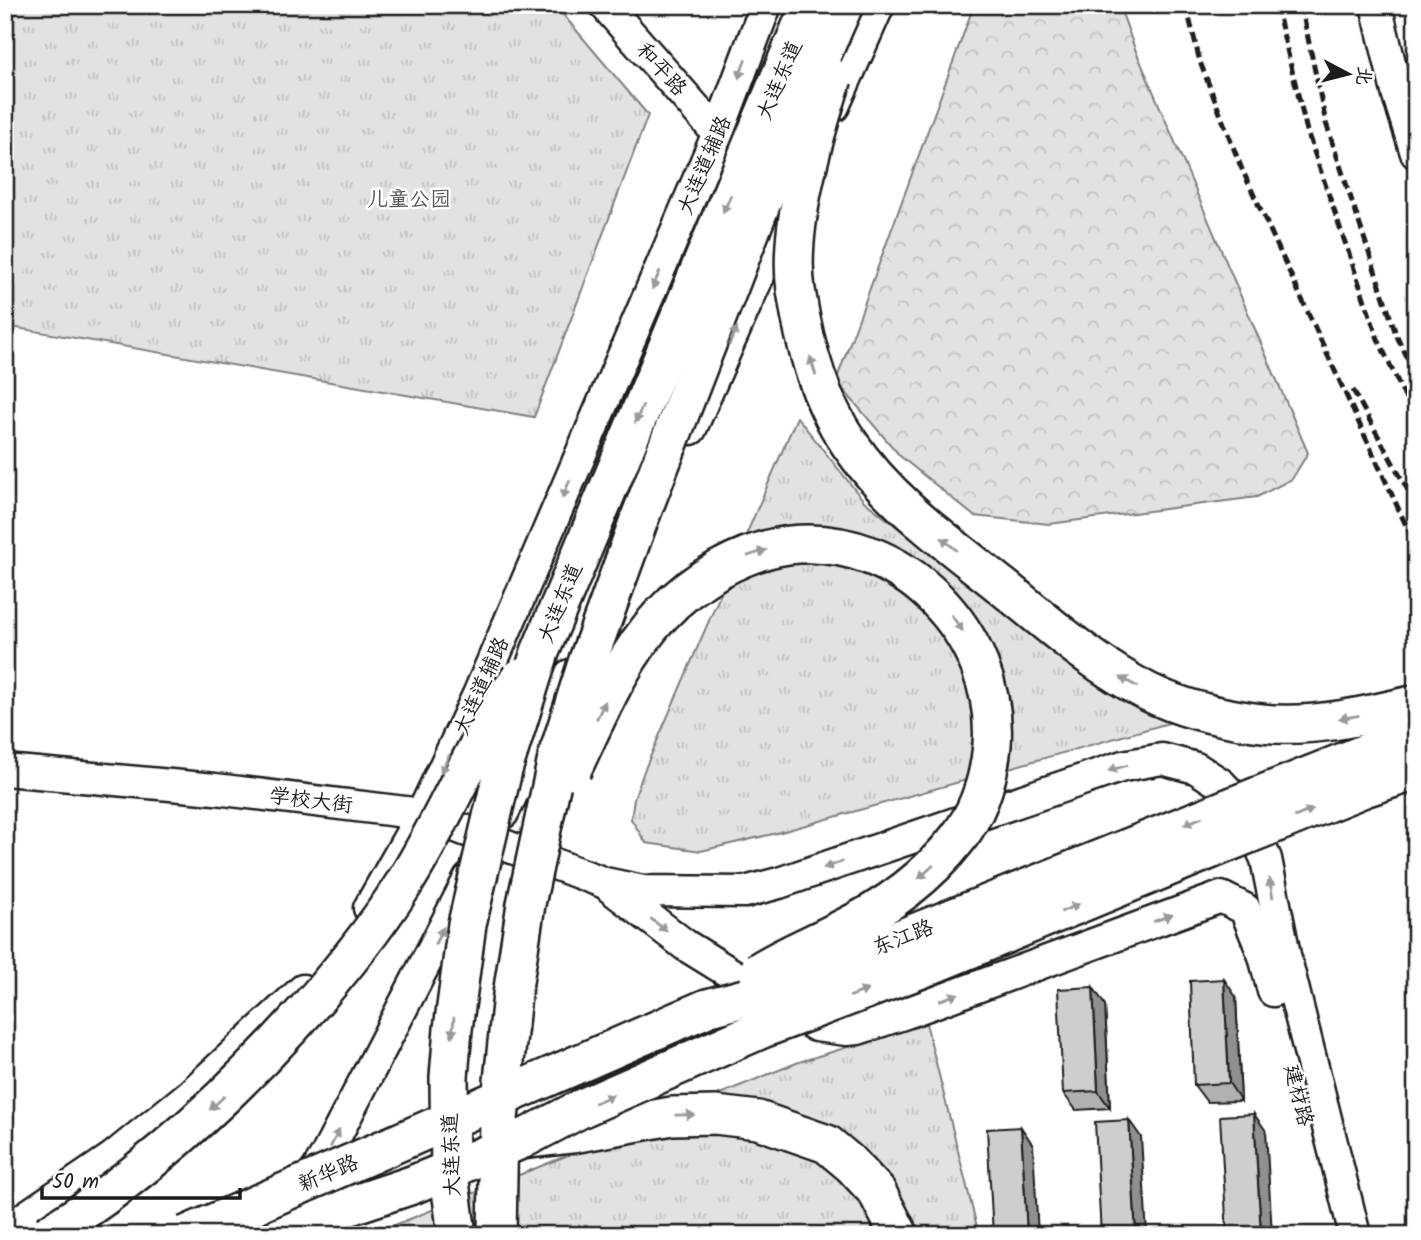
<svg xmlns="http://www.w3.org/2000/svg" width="1421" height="1240" font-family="Kalam,'LXGW WenKai TC',sans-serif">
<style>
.grass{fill:url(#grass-tufts);stroke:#7f7f7f;stroke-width:2}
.forest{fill:url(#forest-crowns);stroke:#7f7f7f;stroke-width:2}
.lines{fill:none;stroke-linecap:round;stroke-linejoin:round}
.minor-casing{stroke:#1c1c1c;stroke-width:35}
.major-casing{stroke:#1c1c1c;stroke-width:42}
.minor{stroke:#fff;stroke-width:30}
.major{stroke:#fff;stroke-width:37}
.rail{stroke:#1c1c1c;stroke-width:5;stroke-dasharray:10 5;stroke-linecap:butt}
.major-bridge-casing{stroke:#1c1c1c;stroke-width:42;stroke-linecap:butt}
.major-bridge{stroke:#fff;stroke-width:37}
.wall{fill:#b1b1b1;stroke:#1c1c1c;stroke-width:2}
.shaded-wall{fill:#909090;stroke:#1c1c1c;stroke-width:2}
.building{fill:#cecece;stroke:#1c1c1c;stroke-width:2}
.oneway{fill:#999}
.labels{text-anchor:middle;stroke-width:5;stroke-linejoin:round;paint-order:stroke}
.street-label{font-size:21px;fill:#1c1c1c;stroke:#fff}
.park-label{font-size:21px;fill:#575757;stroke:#fff}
</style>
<defs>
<pattern id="grass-tufts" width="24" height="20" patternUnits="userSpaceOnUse" patternTransform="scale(1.75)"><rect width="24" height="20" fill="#e2e2e2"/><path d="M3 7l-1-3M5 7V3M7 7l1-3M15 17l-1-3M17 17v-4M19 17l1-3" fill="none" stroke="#c1c1c1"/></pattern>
<pattern id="forest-crowns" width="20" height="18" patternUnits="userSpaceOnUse" patternTransform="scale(1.75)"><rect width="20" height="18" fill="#e2e2e2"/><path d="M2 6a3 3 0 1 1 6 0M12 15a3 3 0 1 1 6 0" fill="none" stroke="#c1c1c1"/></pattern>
</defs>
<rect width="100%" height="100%" fill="#fff"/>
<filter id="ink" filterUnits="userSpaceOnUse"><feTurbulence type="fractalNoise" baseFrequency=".0143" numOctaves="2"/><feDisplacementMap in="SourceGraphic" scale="14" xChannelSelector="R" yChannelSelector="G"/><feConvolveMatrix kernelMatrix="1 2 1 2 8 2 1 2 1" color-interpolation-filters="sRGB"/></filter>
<g filter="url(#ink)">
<!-- grass -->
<g class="grass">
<polygon points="6,5 555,5 648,115 534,417 5,326"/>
<polygon points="797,417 864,501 1098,686 1169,723 781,832 701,851 646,843 631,819 634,799 644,771"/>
<polygon points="926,1023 979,1235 370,1235 799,1062"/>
</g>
<!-- forest -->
<polygon class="forest" points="974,5 1119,5 1135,49 1308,453 1292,479 1257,497 1049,524 974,516 900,456 836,381"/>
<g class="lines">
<defs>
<g id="minor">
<polyline points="605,5 727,144"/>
<polyline points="1376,5 1397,92 1416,153"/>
<polyline points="834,106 879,5"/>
<polyline points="691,429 794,196"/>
<polyline points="5,770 215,789 422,814 605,883 643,891 745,892 779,883 1123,766 1162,759 1196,768 1221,784 1242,806 1266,859 1285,955 1355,1235"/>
<polyline points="503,813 570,675"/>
<polyline points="611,888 685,945 816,1026 847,1030 858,1029 906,1013 1221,897 1245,909 1264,956 1273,991"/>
<polyline points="369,908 422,814 478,695 718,133 766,5"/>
<polyline points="5,1231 112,1158 191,1094 303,990"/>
<polyline points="270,1235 285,1221 325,1157 469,879"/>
</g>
<g id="major">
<polyline points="522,1140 572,1134 672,1116 715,1115 758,1120 827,1144 852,1165 877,1192 899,1235"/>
<polyline points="279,1235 355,1204 412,1185"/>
</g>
</defs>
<!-- minor casing -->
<use href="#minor" class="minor-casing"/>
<!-- major casing -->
<use href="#major" class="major-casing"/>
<!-- minor -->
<use href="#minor" class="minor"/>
<!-- major -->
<use href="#major" class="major"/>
<!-- rail -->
<g class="rail">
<polyline points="1186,5 1200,62 1241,167 1416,547"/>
<polyline points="1276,5 1307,131 1378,339 1416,421"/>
<polyline points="1301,5 1326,123 1396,334 1416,377"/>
<polyline points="1353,390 1416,505"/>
</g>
<defs>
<g id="major-bridge">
<path d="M 833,78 C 814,136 787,230 796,290 C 804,343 818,398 849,443 C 888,501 948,543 1003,587 C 1049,624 1094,665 1148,692 C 1180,708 1218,717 1254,722 C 1306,730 1365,716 1416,704"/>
<path d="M 572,770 C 597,718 621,658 661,615 C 693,580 742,551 789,545 C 902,532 1000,635 992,745 C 989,778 979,811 958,838 C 927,878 884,909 838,931 C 811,945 783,956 758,972"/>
<polyline points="412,1185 521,1140 582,1108 762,1029 924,968 1227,843 1364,788 1416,771"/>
<path d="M 47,1235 C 139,1178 219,1106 292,1026 C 332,982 371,935 403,885 C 446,818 473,742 520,678"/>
<polyline points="186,1235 707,1008 748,997 889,943 1416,733"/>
<polyline points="457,1235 450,1182 449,1077 453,1029 467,924 503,770 540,652 810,5"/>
<polyline points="497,1235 499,1119 512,995 526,904 558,754 588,660 639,520 799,106 844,5"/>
</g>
</defs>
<!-- major-bridge casing -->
<use href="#major-bridge" class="major-bridge-casing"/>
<!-- major-bridge -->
<use href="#major-bridge" class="major-bridge"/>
</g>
<!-- wall -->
<g class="wall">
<polygon points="1236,997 1241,1101 1207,1102 1194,1085"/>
<polygon points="1105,1005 1110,1108 1076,1110 1063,1093"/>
</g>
<!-- shaded-wall -->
<g class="shaded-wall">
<polygon points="1224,979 1236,997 1241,1101 1229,1083"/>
<polygon points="1093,987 1105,1005 1110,1108 1098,1091"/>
<polygon points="1254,1114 1266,1131 1272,1235 1261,1235"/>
<polygon points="1129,1120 1141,1137 1147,1235 1136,1235"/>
<polygon points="1021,1127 1033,1145 1038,1235 1027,1235"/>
</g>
<!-- building -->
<g class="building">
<polygon points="1224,979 1229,1083 1194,1085 1190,981"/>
<polygon points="1093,987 1098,1091 1063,1093 1058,989"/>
<polygon points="1254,1114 1261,1235 1227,1235 1220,1116"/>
<polygon points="1129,1120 1136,1235 1101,1235 1095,1122"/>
<polygon points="1021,1127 1027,1235 993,1235 987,1129"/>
</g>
<!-- one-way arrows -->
<defs><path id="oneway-solid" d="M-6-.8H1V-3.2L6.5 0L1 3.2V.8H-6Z" transform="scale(1.75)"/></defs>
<g class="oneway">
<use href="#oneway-solid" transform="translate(742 69) rotate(110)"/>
<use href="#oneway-solid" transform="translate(727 204) rotate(113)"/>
<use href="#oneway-solid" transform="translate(656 280) rotate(113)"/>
<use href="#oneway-solid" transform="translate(733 336) rotate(-66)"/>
<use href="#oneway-solid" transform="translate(813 366) rotate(-107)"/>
<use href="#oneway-solid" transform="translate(639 414) rotate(113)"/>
<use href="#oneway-solid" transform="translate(566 489) rotate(113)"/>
<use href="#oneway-solid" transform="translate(949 544) rotate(-141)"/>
<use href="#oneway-solid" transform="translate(757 553) rotate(-18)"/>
<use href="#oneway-solid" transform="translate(957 623) rotate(55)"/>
<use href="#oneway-solid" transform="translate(1129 682) rotate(-151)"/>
<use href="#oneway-solid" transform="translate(601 710) rotate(-64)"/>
<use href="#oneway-solid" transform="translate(1349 717) rotate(171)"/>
<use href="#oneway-solid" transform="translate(445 764) rotate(115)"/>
<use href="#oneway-solid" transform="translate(1118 768) rotate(164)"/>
<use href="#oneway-solid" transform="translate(1304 813) rotate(-22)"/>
<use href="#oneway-solid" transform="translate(1193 821) rotate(158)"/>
<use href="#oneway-solid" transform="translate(833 865) rotate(162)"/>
<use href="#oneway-solid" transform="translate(926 872) rotate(138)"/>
<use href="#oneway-solid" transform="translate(1271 888) rotate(-101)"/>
<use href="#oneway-solid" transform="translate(1070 908) rotate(-23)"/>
<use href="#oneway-solid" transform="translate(1163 918) rotate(-20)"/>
<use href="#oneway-solid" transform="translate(659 925) rotate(38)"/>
<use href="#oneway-solid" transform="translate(439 936) rotate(-63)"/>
<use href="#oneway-solid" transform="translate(859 993) rotate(-21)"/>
<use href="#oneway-solid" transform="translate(949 997) rotate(-20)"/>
<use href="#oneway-solid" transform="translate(453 1027) rotate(96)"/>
<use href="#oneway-solid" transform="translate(604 1099) rotate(-24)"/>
<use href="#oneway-solid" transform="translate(217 1103) rotate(137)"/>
<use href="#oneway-solid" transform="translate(685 1115) rotate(-1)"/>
<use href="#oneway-solid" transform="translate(335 1138) rotate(-63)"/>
</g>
</g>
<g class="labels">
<!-- street labels -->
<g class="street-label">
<text transform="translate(662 69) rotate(48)" y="7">和平路</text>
<text transform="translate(779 80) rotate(-67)" y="7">大连东道</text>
<text transform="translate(704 165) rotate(-67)" y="7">大连道辅路</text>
<text transform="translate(560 603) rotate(-68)" y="7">大连东道</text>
<text transform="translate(481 686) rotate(-66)" y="7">大连道辅路</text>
<text transform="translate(311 800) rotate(7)" y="7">学校大街</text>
<text transform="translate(903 937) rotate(-21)" y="7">东江路</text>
<text transform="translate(1299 1095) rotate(76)" y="7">建材路</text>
<text transform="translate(451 1155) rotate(-92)" y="7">大连东道</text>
<text transform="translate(328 1173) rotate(-23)" y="7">新华路</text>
</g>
<!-- park labels -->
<g class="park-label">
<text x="409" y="206">儿童公园</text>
</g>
</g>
<!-- margin -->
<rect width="1421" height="1240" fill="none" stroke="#fff" stroke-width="28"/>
<rect x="14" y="14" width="1393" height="1212" fill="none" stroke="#1c1c1c" stroke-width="2.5" filter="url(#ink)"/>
<!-- north arrow -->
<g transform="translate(1348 74) rotate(97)" stroke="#ffffff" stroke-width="5" paint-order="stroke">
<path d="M0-5L12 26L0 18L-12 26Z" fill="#1c1c1c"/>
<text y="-10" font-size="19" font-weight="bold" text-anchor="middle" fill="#1c1c1c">北</text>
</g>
<!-- scale -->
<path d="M42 1188v10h198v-10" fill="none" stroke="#1c1c1c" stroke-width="3.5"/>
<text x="52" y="1188" font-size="21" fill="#1c1c1c" stroke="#ffffff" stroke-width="5" paint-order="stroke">50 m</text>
</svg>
